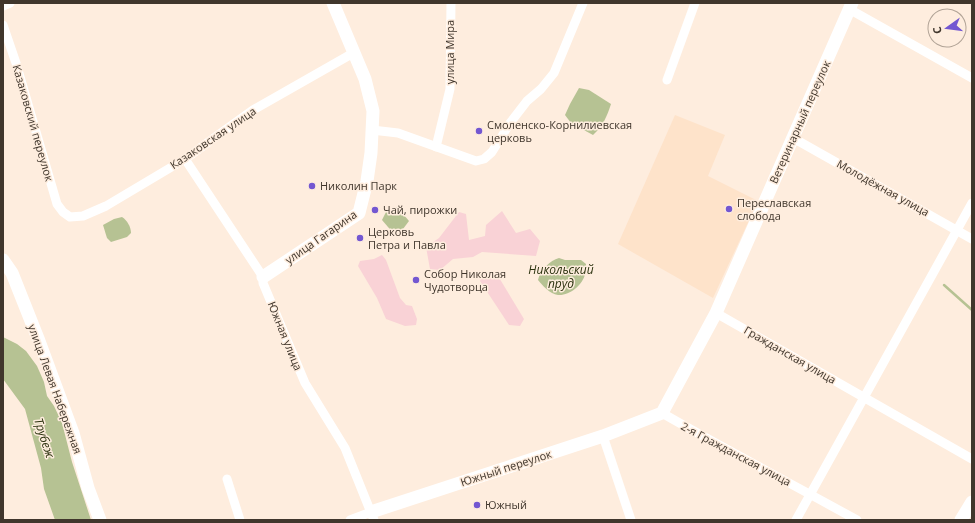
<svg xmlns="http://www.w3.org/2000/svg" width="975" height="523" font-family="'Open Sans',sans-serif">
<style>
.built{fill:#fee3ca}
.green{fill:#f9d2d6}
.water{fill:#b6c293}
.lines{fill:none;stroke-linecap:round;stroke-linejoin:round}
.stream{stroke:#b6c293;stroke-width:2.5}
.street{stroke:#fff;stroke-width:9}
.secondary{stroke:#fff;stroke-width:13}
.poi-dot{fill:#7357d1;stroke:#feedde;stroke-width:1.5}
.labels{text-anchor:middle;stroke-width:3;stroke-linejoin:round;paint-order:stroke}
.street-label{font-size:11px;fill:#40362c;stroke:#feedde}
.poi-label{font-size:11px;fill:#40362c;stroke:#feedde;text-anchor:start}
.water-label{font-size:12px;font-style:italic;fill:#2b320e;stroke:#feedde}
</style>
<rect width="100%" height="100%" fill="#feedde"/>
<!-- built -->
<polygon class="built" points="675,115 725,135 708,176 758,201 713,298 618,244"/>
<!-- green -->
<g class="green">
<polygon points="502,211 516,233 530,229 540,241 536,256 482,252 473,257 453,259 440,270 430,269 426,247 439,238 459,212 466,214 469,240 485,236 486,225"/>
<polygon points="382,255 386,260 400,298 406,305 412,306 417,319 416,325 405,326 386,319 377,298 358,266 360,261 374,259"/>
<polygon points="495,271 524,319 520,326 509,325 480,281 482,274"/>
</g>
<!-- water -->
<g class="water">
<path d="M 579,88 L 589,90 L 611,104 C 607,116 603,126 593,135 L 571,123 L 565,115 L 570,104 Z"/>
<polygon points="397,207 409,221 403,229 394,234 382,220 387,210"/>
<path d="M 122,217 C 127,220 131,227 131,233 L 127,237 L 111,242 L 107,238 L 103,225 L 114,219 Z"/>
<path d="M 559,258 L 565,260 L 581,260 L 586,264 C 586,267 586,271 585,274 C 583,285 569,296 558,295 C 550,294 542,285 538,280 C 540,271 550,260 559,258 Z"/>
<polygon points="3,337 17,344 26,351 37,366 44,382 47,396 54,406 62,423 72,462 91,520 55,520 44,489 41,468 25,409 3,379"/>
</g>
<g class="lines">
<!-- stream -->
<polyline class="stream" points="944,285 972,310"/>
<!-- street -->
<g class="street">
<polyline points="3,6 10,3"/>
<polyline points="849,9 972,78"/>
<polyline points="3,25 16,63 57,204 63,212 70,217 83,216 106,206 185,159 253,110 355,52"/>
<polyline points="667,80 695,3"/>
<polyline points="372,130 398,133 476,161 484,159 492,152 510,123 527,101 541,89 554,73 583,3"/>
<polyline points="793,138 972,239"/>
<polyline points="436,147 450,89 451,3"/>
<polyline points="185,159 263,277 263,283 305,383 345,448 374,520"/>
<polyline points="716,313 972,459"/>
<path d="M 662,413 C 726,450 792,484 857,520"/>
<polyline points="603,436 631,520"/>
<polyline points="227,479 240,520"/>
<polyline points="350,520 371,512"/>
<polyline points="796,520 972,203"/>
</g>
<!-- secondary -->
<g class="secondary">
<polyline points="3,260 12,273 39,341 73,433 88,488 100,520"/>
<polyline points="263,277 359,213 367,181 371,153 373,111 365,79 333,3"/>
<polyline points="371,512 603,436 662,413 716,313 852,3"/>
<polyline points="961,520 972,502"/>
</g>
</g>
<!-- markers -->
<g class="poi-dot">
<circle cx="479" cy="131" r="4"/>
<circle cx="312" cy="186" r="4"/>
<circle cx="729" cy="209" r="4"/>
<circle cx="375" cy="210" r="4"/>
<circle cx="360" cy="238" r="4"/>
<circle cx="416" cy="280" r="4"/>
<circle cx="477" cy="505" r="4"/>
</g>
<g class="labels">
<!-- street labels -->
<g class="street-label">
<text transform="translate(450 52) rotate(-90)" y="4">улица Мира</text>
<text transform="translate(800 122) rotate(-66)" y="4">Ветеринарный переулок</text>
<text transform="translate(33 123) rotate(74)" y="4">Казаковский переулок</text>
<text transform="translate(213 138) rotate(-34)" y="4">Казаковская улица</text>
<text transform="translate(883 188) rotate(29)" y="4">Молодёжная улица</text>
<text transform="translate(321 237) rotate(-35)" y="4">улица Гагарина</text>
<text transform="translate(285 336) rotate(68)" y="4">Южная улица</text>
<text transform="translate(790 355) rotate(30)" y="4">Гражданская улица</text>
<text transform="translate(55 389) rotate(70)" y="4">улица Левая Набережная</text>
<text transform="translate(736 454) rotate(28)" y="4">2-я Гражданская улица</text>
<text transform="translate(506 468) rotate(-18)" y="4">Южный переулок</text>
</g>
<!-- poi labels -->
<g class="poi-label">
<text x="487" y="129">Смоленско-Корнилиевская<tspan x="487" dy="13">церковь</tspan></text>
<text x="320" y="190">Николин Парк</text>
<text x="737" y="207">Переславская<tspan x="737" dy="13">слобода</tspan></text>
<text x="383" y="214">Чай, пирожки</text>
<text x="368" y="236">Церковь<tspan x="368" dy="13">Петра и Павла</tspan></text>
<text x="424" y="278">Собор Николая<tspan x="424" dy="13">Чудотворца</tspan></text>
<text x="485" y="509">Южный</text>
</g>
<!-- water labels -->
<g class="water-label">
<text x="561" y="274">Никольский<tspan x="561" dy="14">пруд</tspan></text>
<text transform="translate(44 438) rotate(72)" y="4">Трубеж</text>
</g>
</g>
<!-- border -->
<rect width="975" height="523" fill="none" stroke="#40362c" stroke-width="8"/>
<!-- north arrow -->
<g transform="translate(947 28) rotate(256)"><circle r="19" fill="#feedde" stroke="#b2a497"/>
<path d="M0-3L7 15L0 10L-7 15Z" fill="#7357d1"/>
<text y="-6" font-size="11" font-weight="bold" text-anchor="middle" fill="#40362c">С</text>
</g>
</svg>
